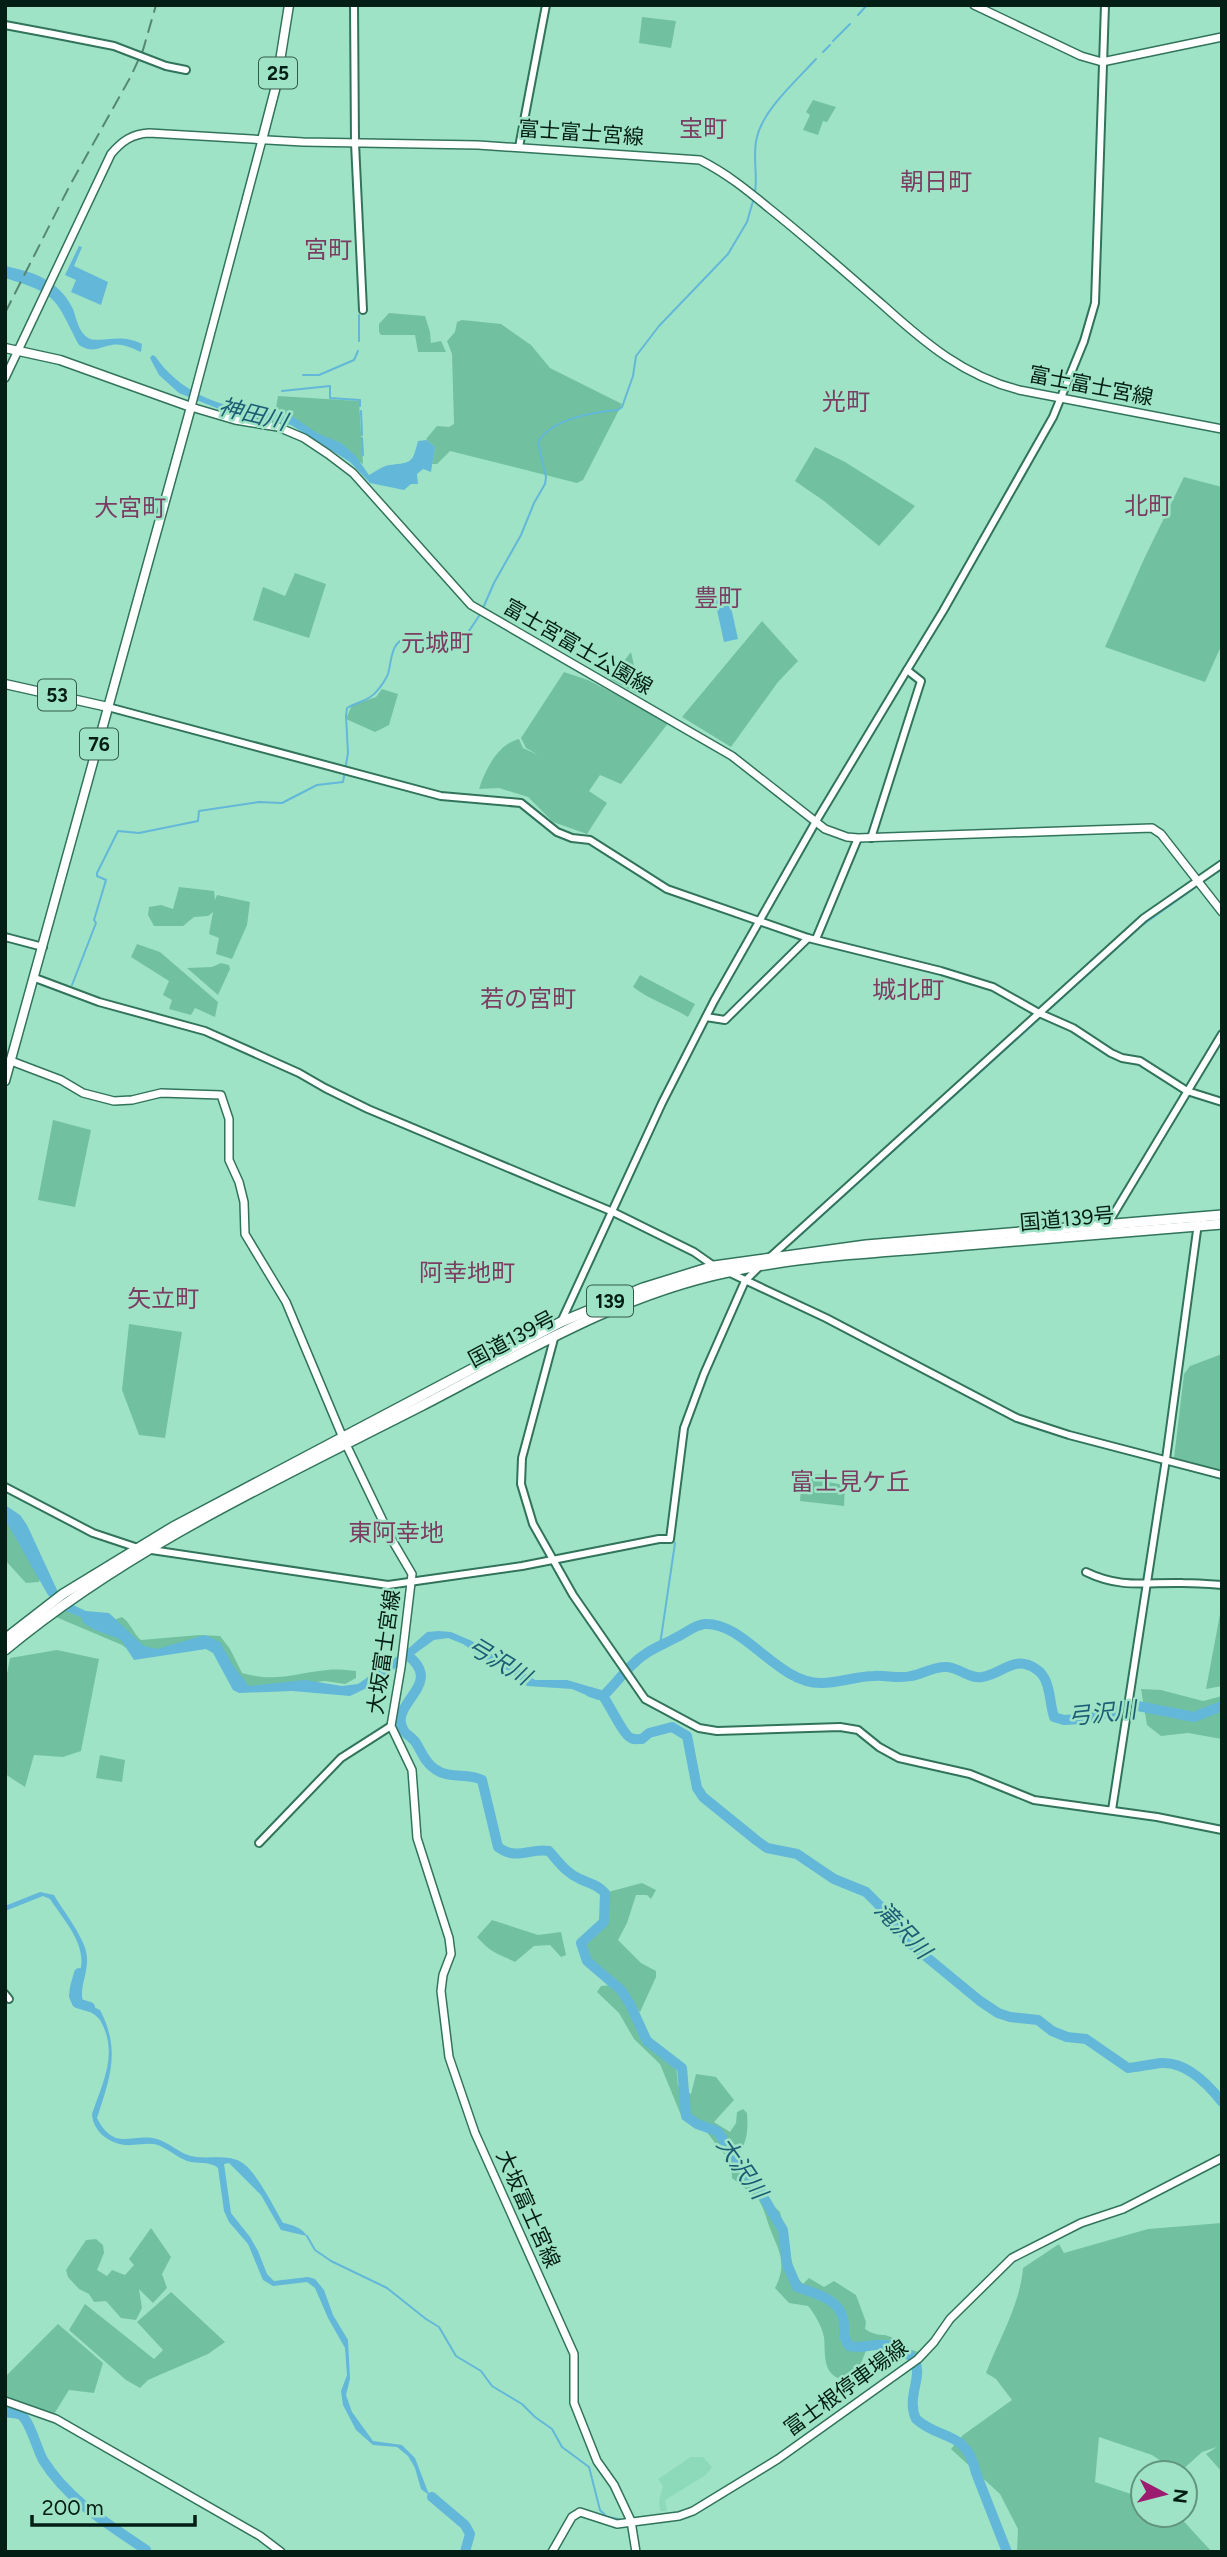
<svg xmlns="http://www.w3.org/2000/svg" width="1227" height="2557" font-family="Figtree,'Noto Sans JP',sans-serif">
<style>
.built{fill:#8ddaba}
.green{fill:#71c1a0}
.water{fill:#63b7d8}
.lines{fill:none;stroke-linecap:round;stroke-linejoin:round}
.stream{stroke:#63b7d8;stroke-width:2}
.river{stroke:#63b7d8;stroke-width:10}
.tertiary-casing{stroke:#31745b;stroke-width:10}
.secondary-casing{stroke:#31745b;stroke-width:10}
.primary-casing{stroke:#31745b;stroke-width:11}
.trunk-casing{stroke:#31745b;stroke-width:12}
.tertiary{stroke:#fff;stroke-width:6}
.secondary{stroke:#fff;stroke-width:7}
.primary{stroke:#fff;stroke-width:8}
.trunk{stroke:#fff;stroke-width:9}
.rail{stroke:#568773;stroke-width:2;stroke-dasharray:14 7;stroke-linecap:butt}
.tertiary-bridge-casing{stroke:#31745b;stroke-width:10;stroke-linecap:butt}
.tertiary-bridge{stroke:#fff;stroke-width:6}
.labels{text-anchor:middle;stroke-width:5;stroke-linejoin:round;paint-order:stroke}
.shield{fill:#9fe3c6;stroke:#325a4a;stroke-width:2}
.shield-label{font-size:19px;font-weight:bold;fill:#031f15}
.street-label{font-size:21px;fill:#031f15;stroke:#9fe3c6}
.water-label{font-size:23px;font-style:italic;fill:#1b5e75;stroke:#9fe3c6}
.quarter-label{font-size:24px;fill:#7c3d62;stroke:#9fe3c6}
</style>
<rect width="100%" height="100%" fill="#9fe3c6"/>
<!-- built -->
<polygon class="built" points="691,2457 703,2457 712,2467 706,2475 665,2500 667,2511 660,2511 659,2501 663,2486 658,2479"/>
<!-- green -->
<g class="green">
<polygon points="642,17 676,21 671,48 639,43"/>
<polygon points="813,100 836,107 827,122 823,121 818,135 803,130 810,115 806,112"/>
<polygon points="389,313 425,316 430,332 431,343 441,341 446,352 418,352 415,335 381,335 379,332 379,324"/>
<polygon points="462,320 501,324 531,345 550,368 622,404 583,480 577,483 450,451 437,464 432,464 435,447 426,439 437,426 449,427 454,424 452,354 447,341 455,332 457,322"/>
<polygon points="278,396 359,401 363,464 276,408"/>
<polygon points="815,447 845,462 915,506 879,546 824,501 795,481"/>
<polygon points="1184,477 1222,487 1222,644 1205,682 1105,647 1144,559"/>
<polygon points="295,573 326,584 309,638 253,620 263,587 285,596"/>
<polygon points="762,621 798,661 778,682 731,747 682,717"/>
<polygon points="631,652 641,696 610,679"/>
<path d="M 564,672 L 588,680 L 669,722 L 621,784 L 600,775 L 589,791 L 607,803 L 587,834 L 553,822 L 528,797 L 499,788 L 479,789 C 485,770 498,744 519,739 L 523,748 L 538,755 L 526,748 L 521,738 Z"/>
<polygon points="382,689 398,694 389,725 375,732 346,719 352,705 376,697"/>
<polygon points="179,887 214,891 215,900 217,895 250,902 247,925 232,959 216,954 219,938 209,934 213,912 208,916 194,917 183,926 154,926 148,915 149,907 161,905 173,909"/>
<polygon points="137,944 160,952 218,1002 215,1017 195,1008 191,1015 169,1009 172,1000 163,995 169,981 131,957"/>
<polygon points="221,963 229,965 230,969 218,995 187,968 212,967"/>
<path d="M 640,975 L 695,1004 L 688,1017 C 670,1006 650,1000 633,987 Z"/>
<polygon points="53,1120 91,1130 75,1207 38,1200"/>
<polygon points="129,1324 182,1332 165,1438 139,1435 122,1390"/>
<polygon points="1222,1354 1222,1472 1174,1458 1184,1374 1190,1366"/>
<polygon points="825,1474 828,1482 845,1485 844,1506 800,1501 802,1475"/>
<polygon points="5,1519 42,1573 39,1582 26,1583 5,1560"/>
<path d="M 68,1606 L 111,1621 L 122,1617 C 130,1622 133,1633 141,1640 L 199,1635 L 220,1636 L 230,1649 L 242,1673 C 278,1683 294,1673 327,1670 C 337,1669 347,1670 356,1671 L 356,1678 L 345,1684 L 325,1681 L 246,1691 L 216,1651 L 198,1646 L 138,1657 L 122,1645 L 56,1617 Z"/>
<polygon points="1221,1609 1222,1686 1206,1689"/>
<polygon points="57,1650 99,1659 81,1751 63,1757 34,1755 25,1787 5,1774 5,1684 10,1658"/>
<polygon points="1141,1689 1161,1690 1203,1701 1222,1696 1222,1739 1188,1733 1161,1736 1147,1725"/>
<polygon points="100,1755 125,1760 122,1782 96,1778"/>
<path d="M 642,1883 L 656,1890 L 651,1899 L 647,1895 L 636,1895 L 627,1923 L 618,1940 L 641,1963 L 656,1971 L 656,1977 L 640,2012 C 633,2005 629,1993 620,1985 C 602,1970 589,1970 583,1943 C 604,1924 609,1922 608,1892 Z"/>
<path d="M 492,1920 L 538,1935 L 561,1932 L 566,1955 L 561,1957 L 550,1945 L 534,1946 L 515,1962 C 497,1953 491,1953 477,1937 Z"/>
<path d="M 612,1985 L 621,1996 L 650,2047 L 676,2066 L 678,2086 L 691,2094 L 696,2074 L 716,2077 L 734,2100 L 714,2122 L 730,2132 L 736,2123 L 737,2112 L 743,2109 L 747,2113 C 748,2126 748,2142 739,2152 L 745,2166 L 762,2192 L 753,2195 L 732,2178 L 731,2160 L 721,2151 L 706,2131 L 683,2120 L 660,2064 L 634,2039 L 619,2013 L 597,1992 L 601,1986 Z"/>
<path d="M 762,2195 L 780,2212 L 795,2275 L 803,2284 L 809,2278 L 824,2287 L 834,2281 L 856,2295 L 866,2322 L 865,2329 C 879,2338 881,2332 893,2338 C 903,2343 908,2351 920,2352 L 921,2355 L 914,2363 L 900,2356 L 880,2359 L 881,2350 L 873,2346 L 866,2351 L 861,2363 L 869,2375 L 867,2380 C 853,2383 832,2382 827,2366 C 824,2357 825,2346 824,2337 C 822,2327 815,2314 808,2306 L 789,2303 L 775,2288 C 789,2261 777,2249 768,2223 C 765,2213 763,2207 757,2197 Z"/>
<path d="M 1222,2223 L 1222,2472 L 1206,2454 L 1217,2447 L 1202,2452 L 1179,2473 L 1152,2455 L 1099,2437 L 1095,2482 L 1143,2498 L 1143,2515 L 1178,2515 L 1212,2552 L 1017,2552 L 1018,2529 L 1000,2494 L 951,2449 L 963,2435 L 1012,2400 L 996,2379 L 986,2373 C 999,2339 1020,2305 1023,2268 L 1059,2244 L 1064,2253 L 1148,2229 Z"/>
<polygon points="151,2228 171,2257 162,2274 167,2288 153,2303 139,2289 142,2308 136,2320 121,2318 106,2301 94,2302 89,2294 79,2289 68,2277 66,2270 86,2240 96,2239 103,2245 104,2253 97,2270 107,2276 112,2270 125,2275 134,2265 129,2259"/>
<polygon points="171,2292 225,2342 208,2354 148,2380 140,2388 126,2380 69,2330 85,2304 154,2359 163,2350 137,2322"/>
<polygon points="58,2324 103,2363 94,2393 69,2390 54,2414 5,2399 5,2377"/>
</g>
<!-- water -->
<g class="water">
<polygon points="79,246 82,247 74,266 108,282 101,305 71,292 76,280 65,275"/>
<path d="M 5,266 C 34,272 59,280 73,309 C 77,320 78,331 88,338 C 99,344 120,332 142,344 L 141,352 C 131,348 122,343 112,345 C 98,347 93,354 79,345 C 55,299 59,294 5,278 Z"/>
<path d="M 152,355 L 155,356 C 183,397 229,410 277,414 L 281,412 L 284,417 L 292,416 L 317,433 L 341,443 L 355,455 L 369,475 C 375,472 382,466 390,465 C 412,462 412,464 418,441 L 427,440 L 435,447 L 431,472 L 423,469 L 417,474 L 418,484 L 411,484 L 404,490 L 370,483 L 350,462 L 291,425 L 239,417 L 179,393 L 159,375 L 150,358 Z"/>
<polygon points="729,598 738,639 724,642 715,601"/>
<polygon points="5,1505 20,1515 27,1525 58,1592 75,1606 86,1611 109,1613 144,1646 157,1649 205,1635 220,1642 234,1667 249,1686 305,1680 342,1686 358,1684 409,1648 427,1632 439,1631 451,1632 472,1641 483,1649 510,1663 535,1680 567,1680 601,1690 598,1700 572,1689 527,1686 509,1671 484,1658 463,1644 448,1638 434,1640 369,1687 350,1696 292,1691 239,1693 233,1690 213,1653 206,1649 134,1660 121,1640 110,1630 66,1611 48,1595 5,1519"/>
<path d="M 40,1892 L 54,1895 C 63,1911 87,1940 87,1958 C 88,1974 79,1988 83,2002 L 100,2010 C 121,2050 110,2078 97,2118 C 115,2153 132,2132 157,2139 C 170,2143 179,2153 191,2156 C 208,2160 230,2153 244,2164 C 258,2175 274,2207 283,2223 C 299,2226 307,2231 313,2247 L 307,2236 L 281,2230 L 261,2195 L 229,2163 L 224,2164 L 231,2213 L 250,2237 L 258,2251 L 267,2274 L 274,2281 L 308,2277 L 315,2279 L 324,2290 L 333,2315 L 348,2340 L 350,2379 L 346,2395 L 352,2412 L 373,2441 L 402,2445 L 415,2458 L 428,2492 L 441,2504 L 421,2489 L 415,2468 L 408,2456 L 397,2447 L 373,2445 L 356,2430 L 343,2405 L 341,2391 L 347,2375 L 345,2348 L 328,2318 L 315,2288 L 307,2282 L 273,2286 L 263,2280 L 248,2244 L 229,2222 L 224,2211 L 218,2168 C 211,2161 197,2164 187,2161 C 177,2157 168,2149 158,2145 C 147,2142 136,2146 125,2145 C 108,2143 93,2131 92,2114 C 103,2081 119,2053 100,2020 C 94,2011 78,2009 76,1999 C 73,1988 79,1977 81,1967 C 85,1942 63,1919 50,1899 L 43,1896 L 5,1911 L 5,1906 Z"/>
</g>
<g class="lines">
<!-- stream -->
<g class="stream">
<polyline points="858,15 867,5"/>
<polyline points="833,41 850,24"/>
<polyline points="823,52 830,45"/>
<path d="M 755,192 C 758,174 752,155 757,137 C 763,110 797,80 816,59"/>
<polyline points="359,341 359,315"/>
<polyline points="303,375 319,375 354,360 358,351"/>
<polyline points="282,391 330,386 330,398 360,400 360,406"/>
<polyline points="361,411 362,435"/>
<polyline points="362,438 363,455"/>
<path d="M 483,608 L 494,583 L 521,535 L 534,503 L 545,484 L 546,477 L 538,442 C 551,419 594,412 618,410 L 622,407 L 633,376 L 636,356 L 659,326 L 728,254 L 747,222 L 753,201"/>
<polyline points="1204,881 1222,869"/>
<path d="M 72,985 L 96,923 L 94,920 L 106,880 L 97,876 L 97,873 L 118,831 L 139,833 L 198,821 L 199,811 L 259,802 L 282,803 L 317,785 L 343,782 L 348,753 L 346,716 L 347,708 C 357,702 369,701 376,692 C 380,688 386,679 388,674 C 392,660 390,643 407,637 C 427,630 445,646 461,643 L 481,613"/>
<polyline points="1051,1008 1141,926 1196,887"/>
<polyline points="796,1239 1039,1019"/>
<polyline points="660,1645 675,1543"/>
<polyline points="307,2236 315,2250 331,2261 387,2288 426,2319 439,2327 456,2356 481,2371 492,2386 522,2404 535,2417 552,2429 562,2447 589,2467 600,2510 607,2517 619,2519"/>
</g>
<!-- river -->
<g class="river">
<polyline points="87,1619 96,1625 121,1634"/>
<path d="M 406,1654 C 448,1685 386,1703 404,1731 C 407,1735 413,1738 416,1743 C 422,1752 425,1763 435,1769 C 450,1780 467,1772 482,1780 L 498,1847 C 517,1861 529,1848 549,1851 C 559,1862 566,1873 580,1879 C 590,1884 597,1884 605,1893 L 604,1922 L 581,1943 L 587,1961 L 621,1990 L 630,2004 L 647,2041 L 682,2068 L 686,2116 L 697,2124 L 717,2131 L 758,2188 L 783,2230 L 787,2264 L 797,2287 C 814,2293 838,2298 843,2318 C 847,2332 840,2331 849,2346 C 864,2350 876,2341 892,2346 C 940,2362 902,2389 916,2419 C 942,2442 966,2429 976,2473 L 1007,2552"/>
<path d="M 590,1692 L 603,1696 C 614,1686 621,1675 632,1665 C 645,1651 661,1646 677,1637 C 686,1633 694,1625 705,1624 C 745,1622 777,1684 822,1683 C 839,1683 857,1676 874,1676 C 886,1675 899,1679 911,1676 C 923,1674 934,1666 947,1667 C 960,1668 969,1679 982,1677 C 1003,1674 1014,1654 1036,1669 C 1051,1678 1049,1702 1054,1717 L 1064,1720 L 1081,1719 L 1138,1706 L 1194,1717 L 1222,1706"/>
<path d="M 603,1696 C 609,1704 624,1736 631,1738 C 634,1740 638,1739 642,1739 L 649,1733 L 672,1727 L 687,1736 L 697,1788 L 703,1797 L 756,1840 L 767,1848 L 797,1854 L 834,1879 L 866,1892 L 889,1915 L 912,1945 L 980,2001 L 998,2013 L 1010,2017 L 1038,2020 L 1052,2031 L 1067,2037 L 1086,2039 L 1128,2068 C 1139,2067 1150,2064 1162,2063 C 1187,2062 1208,2084 1222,2102"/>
<polyline points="79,1973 75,1987 74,1996 77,2003 90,2007"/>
<path d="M 5,2412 C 10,2413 17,2413 21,2415 C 30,2421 37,2449 43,2460 C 68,2500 108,2524 146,2550 L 145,2552"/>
<polyline points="432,2497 465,2525 470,2534 465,2552"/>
</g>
<defs>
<g id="tertiary">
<polyline points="354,5 355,143 363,310"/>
<polyline points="5,25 53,34"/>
<polyline points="166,66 186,70"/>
<polyline points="519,147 546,5"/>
<polyline points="108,707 441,796 521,803 557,832 572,838 590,840 667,889 808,938 941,971 993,987 1039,1013 1073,1028 1111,1053 1122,1058 1140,1061 1187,1091 1222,1102"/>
<polyline points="871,838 921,681 907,670 943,611 1053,417 1084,341 1095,303 1105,5"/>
<polyline points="5,937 43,947"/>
<polyline points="816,939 858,838"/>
<polyline points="35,978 99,1002 205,1031 299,1073 325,1088 368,1109 613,1212 694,1252 714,1266"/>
<polyline points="706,1017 725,1020 808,938"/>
<polyline points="1107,1225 1222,1034"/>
<polyline points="768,1259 1144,918 1222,864"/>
<polyline points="728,1272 826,1318 1017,1418 1069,1435 1222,1475"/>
<polyline points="561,1322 662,1103 714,1001 815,823 907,670"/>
<polyline points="555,1335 522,1458 521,1484 533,1524 573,1595 645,1699 699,1728 717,1731 840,1727 858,1730 879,1747 899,1758 970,1774 1034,1800 1157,1817 1222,1830"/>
<polyline points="5,1487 93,1533 138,1548 388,1585 522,1566 659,1539 670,1539 684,1428 704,1374 745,1281 760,1266"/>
<path d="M 1086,1572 C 1121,1589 1146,1582 1183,1583 C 1196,1583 1209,1584 1222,1585"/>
<polyline points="1112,1810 1166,1459 1198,1223"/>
<polyline points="259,1843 341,1758 391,1726"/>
<polyline points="5,1994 9,1999"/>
</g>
<g id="secondary">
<polyline points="974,5 1081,56 1102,62 1222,37"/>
<polyline points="262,140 191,407 235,420 278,427 304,438 328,454 353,473 471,605 732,756 825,829 847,837 858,838 1152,828 1161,834 1222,912"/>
<path d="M 5,378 L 111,154 C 122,141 132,134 149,133 L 303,142 L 478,145 L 700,160 C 726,173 747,190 770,209 C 809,240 846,273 884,306 C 925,343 964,376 1019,390 L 1222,429"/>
<polyline points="11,1061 61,1080 83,1093 114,1101 132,1100 161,1093 221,1095 229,1119 229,1160 239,1182 244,1202 245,1234 286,1302 343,1438 392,1540 412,1574 401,1667 391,1726 412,1770 417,1838 449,1938 451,1954 443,1975 441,1991 449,2057 475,2133 574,2354 574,2403 597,2461 614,2485 631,2521 636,2552"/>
<polyline points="5,2401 56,2419 260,2536 281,2552"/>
<polyline points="552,2552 572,2517 580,2512 617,2524 679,2516 693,2511 778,2459 918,2359 934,2342 950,2319 1012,2258 1081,2223 1123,2209 1222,2158"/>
</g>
<g id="primary">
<polyline points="262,140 276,86 289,5"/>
<polyline points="5,348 60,360 191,407 5,1081"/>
<polyline points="5,684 108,707"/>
</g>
<g id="trunk">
<polyline points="5,1639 63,1594 173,1527 561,1322 643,1288 714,1266 866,1245 1222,1215"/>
<path d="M 5,1650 C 129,1547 278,1479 421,1406 C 520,1355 617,1295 728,1272 C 790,1258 856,1254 919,1249 C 1020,1240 1121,1233 1222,1224"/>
</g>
</defs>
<!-- tertiary casing -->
<use href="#tertiary" class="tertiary-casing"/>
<!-- secondary casing -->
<use href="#secondary" class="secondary-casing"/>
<!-- primary casing -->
<use href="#primary" class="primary-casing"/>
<!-- trunk casing -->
<use href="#trunk" class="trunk-casing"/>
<!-- tertiary -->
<use href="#tertiary" class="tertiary"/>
<!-- secondary -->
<use href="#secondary" class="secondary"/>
<!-- primary -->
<use href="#primary" class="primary"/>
<!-- trunk -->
<use href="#trunk" class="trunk"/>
<!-- rail -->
<polyline class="rail" points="5,313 69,187 131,76 143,50 156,5"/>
<defs>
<polyline id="tertiary-bridge" points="53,34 114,46 166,66"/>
</defs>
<!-- tertiary-bridge casing -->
<use href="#tertiary-bridge" class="tertiary-bridge-casing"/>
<!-- tertiary-bridge -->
<use href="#tertiary-bridge" class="tertiary-bridge"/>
</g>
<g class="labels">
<!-- shield labels -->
<g class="shield">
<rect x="259" y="57.5" width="38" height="31" rx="5"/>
<rect x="38" y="679.5" width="38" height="31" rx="5"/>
<rect x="80" y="728.5" width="38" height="31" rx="5"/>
<rect x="587" y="1285.5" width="46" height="31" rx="5"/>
</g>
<g class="shield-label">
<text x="278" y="80">25</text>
<text x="57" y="702">53</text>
<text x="99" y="751">76</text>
<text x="610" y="1308">139</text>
</g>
<!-- street labels -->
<g class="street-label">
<text transform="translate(581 133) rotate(4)" y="7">富士富士宮線</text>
<text transform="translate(1091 386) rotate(11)" y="7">富士富士宮線</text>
<text transform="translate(578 647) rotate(30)" y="7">富士宮富士公園線</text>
<text transform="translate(1067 1219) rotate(-5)" y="7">国道139号</text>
<text transform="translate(512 1339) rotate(-28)" y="7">国道139号</text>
<text transform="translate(384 1652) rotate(-82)" y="7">大坂富士宮線</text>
<text transform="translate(528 2209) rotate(66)" y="7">大坂富士宮線</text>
<text transform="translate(846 2388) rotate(-36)" y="7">富士根停車場線</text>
</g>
<!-- water labels -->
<g class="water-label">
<text transform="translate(253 414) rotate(14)" y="8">神田川</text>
<text transform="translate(499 1661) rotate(31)" y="8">弓沢川</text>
<text transform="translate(1102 1713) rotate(-6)" y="8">弓沢川</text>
<text transform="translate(903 1930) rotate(46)" y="8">滝沢川</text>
<text transform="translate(742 2168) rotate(55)" y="8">大沢川</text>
</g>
<!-- quarter labels -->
<g class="quarter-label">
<text x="703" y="137">宝町</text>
<text x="936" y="190">朝日町</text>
<text x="328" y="258">宮町</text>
<text x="846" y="410">光町</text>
<text x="1148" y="514">北町</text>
<text x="130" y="516">大宮町</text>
<text x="718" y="606">豊町</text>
<text x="437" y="651">元城町</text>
<text x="908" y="998">城北町</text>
<text x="528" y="1007">若の宮町</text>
<text x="467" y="1281">阿幸地町</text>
<text x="163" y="1307">矢立町</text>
<text x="850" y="1490">富士見ケ丘</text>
<text x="396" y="1541">東阿幸地</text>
</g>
</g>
<!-- border -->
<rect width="1227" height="2557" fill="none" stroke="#031f15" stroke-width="14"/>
<!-- north arrow -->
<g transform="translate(1164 2494) rotate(97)"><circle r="33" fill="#9fe3c6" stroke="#61957f" stroke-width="2"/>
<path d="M0-5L12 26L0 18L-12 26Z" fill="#9c1c70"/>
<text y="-10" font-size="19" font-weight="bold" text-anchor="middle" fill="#031f15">N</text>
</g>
<!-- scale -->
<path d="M32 2515v10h163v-10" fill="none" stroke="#031f15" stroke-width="3.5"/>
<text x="42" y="2515" font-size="21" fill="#031f15" stroke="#9fe3c6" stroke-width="5" paint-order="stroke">200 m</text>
</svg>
